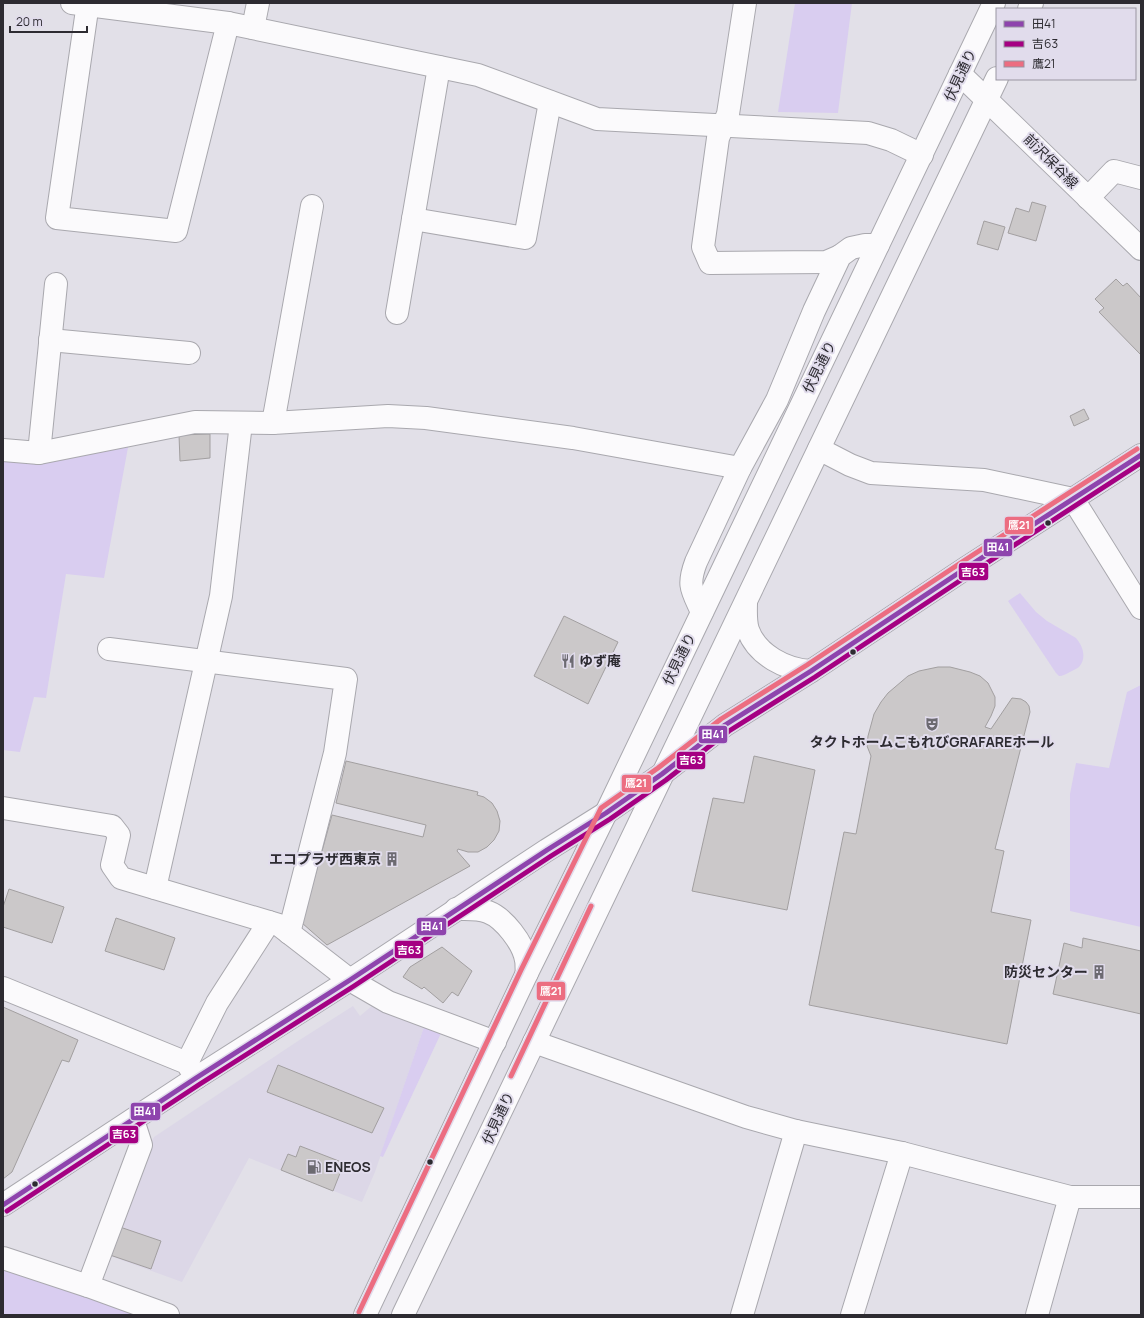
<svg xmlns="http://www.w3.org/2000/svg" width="1144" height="1318" font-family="Manrope,'Noto Sans JP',sans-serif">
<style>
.built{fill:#dcd7e7}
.green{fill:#d9cdf0}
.building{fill:#cbc8c9;stroke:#a29fa0}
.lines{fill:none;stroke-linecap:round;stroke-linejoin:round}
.minor-casing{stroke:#a9a8ae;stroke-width:24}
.major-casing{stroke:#a9a8ae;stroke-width:24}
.minor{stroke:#fbfafc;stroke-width:22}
.major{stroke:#fbfafc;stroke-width:22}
.bus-1-casing{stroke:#e1dcec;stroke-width:8}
.bus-2-casing{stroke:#e1dcec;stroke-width:8}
.bus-3-casing{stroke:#e1dcec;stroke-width:8}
.bus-1{stroke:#8e44ad;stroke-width:5}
.bus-2{stroke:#a50082;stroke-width:5}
.bus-3{stroke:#ec6d81;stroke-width:5}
.bus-dot{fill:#2d2b31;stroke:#e1dcec;stroke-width:1.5}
.labels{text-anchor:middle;stroke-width:4;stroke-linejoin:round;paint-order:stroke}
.street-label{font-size:14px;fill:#2d2b31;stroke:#e1dcec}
.poi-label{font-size:14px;font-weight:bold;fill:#2d2b31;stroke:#e1dcec;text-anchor:start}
.line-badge{stroke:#e1dcec;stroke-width:1.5}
.badge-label{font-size:11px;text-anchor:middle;font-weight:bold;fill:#fff}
</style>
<rect width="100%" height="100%" fill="#e2e0e8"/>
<!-- built -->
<polygon class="built" points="373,1005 425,1024 375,1172 362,1202 249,1158 182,1282 105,1254 141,1162 154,1137 298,1041 353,1006 360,1016"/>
<!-- green -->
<g class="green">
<polygon points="795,3 852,3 838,113 778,112"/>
<polygon points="129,442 104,578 66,574 46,698 34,697 20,752 3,750 3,456"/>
<path d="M 1020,593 L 1036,612 L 1047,621 L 1076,638 C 1083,646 1087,658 1079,667 C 1077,669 1073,670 1070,672 C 1066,674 1063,676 1059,676 L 1056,673 L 1008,601 Z"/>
<polygon points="1141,685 1141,927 1070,911 1070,794 1076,763 1109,768 1127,692"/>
<polygon points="425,1024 443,1029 383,1157 380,1156"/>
<polygon points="3,1266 148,1315 3,1315"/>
</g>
<!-- building -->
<g class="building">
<polygon points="1032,202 1046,206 1036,241 1008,233 1016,208 1029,212"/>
<polygon points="984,221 1005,227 998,250 977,244"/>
<polygon points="1116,279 1123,286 1127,283 1141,298 1141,355 1099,312 1104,308 1095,299"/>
<polygon points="1084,409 1089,419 1074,426 1070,416"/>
<polygon points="210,434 210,458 180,461 179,435"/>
<polygon points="564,616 618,642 588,704 534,676"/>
<polygon points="938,667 950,667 970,672 980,676 988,683 995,697 995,706 991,716 985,727 991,729 1012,698 1021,699 1026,702 1029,706 1030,712 995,849 1004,851 991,912 1031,920 1007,1044 809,1005 844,832 856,834 871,756 867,746 868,736 874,714 881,702 888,693 908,676 919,671"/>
<polygon points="754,756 815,770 787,910 692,891 713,798 744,803"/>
<polygon points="346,761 478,792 477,795 484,797 492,803 497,811 500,821 499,831 494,840 487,847 478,852 468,852 458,849 457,851 470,866 327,945 302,923 332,815 423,837 426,825 336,803"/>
<polygon points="9,889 64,907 52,943 3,927 3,907"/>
<polygon points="116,918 175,938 164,970 105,951"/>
<polygon points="1083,938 1141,951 1141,1014 1053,994 1064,943 1082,948"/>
<polygon points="442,947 472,971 458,996 452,992 443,1003 424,987 422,989 403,977 410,967"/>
<polygon points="3,1007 78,1040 69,1062 62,1060 12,1172 3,1179"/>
<polygon points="278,1065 384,1108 372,1133 267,1092"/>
<polygon points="300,1146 344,1163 333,1191 281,1170 288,1154 296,1157"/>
<polygon points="117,1226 161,1241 151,1269 107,1254"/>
</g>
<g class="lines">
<defs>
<g id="minor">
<polyline points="72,3 228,23 478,75 597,119 868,133 891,140 922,155"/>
<polyline points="88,3 57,218 176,231 228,23"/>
<polyline points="745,3 728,114 718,138 703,247 710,263 826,262 840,256"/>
<polyline points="253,28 258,3"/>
<polyline points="1088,198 1114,171 1141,178"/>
<polyline points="413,219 525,238 550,102"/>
<polyline points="397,313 439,67"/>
<polyline points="50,340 189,353"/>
<polyline points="273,423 312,206"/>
<polyline points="819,449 850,465 871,473 984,480 1073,499 1141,608"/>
<polyline points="3,450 39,453 195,422 273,423 388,416 426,418 573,438 740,468"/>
<polyline points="39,453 56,284"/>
<polyline points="109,649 346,679 335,753 289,933"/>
<polyline points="3,808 112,826 119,835 112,865 121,878 279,925 350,980 388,1002 495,1042"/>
<polyline points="155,888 221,596 241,423"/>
<polyline points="3,988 187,1063 196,1078"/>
<polyline points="534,1042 746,1117 796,1131 902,1153 1070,1197 1141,1197"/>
<polyline points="187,1063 217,1003 269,922"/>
<polyline points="3,1258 88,1286 168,1315"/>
<polyline points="88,1286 141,1145 133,1120"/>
<polyline points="742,1315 796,1131"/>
<polyline points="852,1315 902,1153"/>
<polyline points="1037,1315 1070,1197"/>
</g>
<g id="major">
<polyline points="1029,9 1032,3"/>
<polyline points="960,74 1141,249"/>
<path d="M 746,602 C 746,611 745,621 748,630 C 757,655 786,670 811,671"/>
<path d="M 702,612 C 692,590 687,586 696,562 L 740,468 L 777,400 L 814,311 L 840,256 L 851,248 L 865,245 L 878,245"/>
<path d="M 456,909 C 467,909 478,908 488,912 C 504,918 523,943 526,960 C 527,964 526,969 527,973"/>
<polyline points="3,1205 196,1078 350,980 547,850 606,813 662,774 725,725 811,671 966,568 1141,455"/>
<polyline points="365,1315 527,973 606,813 994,3"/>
<polyline points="403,1315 997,78"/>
</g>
</defs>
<!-- minor casing -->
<use href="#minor" class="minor-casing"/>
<!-- major casing -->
<use href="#major" class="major-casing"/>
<!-- minor -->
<use href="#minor" class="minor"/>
<!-- major -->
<use href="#major" class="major"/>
<defs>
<polyline id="bus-1" points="3,1205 196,1078 350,980 547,850 606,813 662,774 725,725 811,671 966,568 1141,455"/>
<polyline id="bus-2" points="7,1211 200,1084 354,986 551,856 610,819 666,780 729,731 815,677 970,574 1141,463"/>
<g id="bus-3">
<polyline points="511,1076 591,906"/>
<polyline points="359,1312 521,970 601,808 658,768 721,719 807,665 962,562 1137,449"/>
</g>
</defs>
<!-- bus-1 casing -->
<use href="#bus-1" class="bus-1-casing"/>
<!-- bus-2 casing -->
<use href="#bus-2" class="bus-2-casing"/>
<!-- bus-3 casing -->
<use href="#bus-3" class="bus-3-casing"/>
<!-- bus-1 -->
<use href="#bus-1" class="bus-1"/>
<!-- bus-2 -->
<use href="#bus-2" class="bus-2"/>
<!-- bus-3 -->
<use href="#bus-3" class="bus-3"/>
</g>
<!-- icons -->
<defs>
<symbol id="restaurant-bare" viewBox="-9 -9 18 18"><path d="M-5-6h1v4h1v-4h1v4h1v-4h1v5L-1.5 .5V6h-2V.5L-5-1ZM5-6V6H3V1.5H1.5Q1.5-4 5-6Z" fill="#6c6a71" stroke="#e1dcec" stroke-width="2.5" paint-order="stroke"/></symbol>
<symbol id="theatre-bare" viewBox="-9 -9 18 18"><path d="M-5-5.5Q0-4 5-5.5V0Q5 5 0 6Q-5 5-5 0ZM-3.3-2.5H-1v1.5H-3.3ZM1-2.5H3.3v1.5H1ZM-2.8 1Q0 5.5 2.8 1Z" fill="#6c6a71" stroke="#e1dcec" stroke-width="2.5" paint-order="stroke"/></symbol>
<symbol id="building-bare" viewBox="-9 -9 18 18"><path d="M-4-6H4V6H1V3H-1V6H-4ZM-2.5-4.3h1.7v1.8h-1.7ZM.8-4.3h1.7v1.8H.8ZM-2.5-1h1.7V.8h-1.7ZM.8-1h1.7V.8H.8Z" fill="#6c6a71" stroke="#e1dcec" stroke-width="2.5" paint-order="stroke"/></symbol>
<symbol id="fuel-bare" viewBox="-9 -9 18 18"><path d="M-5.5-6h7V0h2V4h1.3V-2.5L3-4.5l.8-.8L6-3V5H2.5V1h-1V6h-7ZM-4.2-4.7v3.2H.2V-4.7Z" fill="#6c6a71" stroke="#e1dcec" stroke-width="2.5" paint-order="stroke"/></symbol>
</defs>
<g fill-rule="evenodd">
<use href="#restaurant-bare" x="558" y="651" width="20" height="20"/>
<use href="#theatre-bare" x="922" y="714" width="20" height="20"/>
<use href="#building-bare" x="382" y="849" width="20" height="20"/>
<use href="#building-bare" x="1089" y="962" width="20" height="20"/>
<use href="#fuel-bare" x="304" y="1157" width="20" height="20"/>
</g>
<!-- markers -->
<g class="bus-dot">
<circle cx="1048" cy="523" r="3.5"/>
<circle cx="853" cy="652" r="3.5"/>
<circle cx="430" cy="1162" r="3.5"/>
<circle cx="35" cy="1184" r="3.5"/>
</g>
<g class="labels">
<!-- street labels -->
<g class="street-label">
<text transform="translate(960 75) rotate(-65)" y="5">伏見通り</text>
<text transform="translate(1051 161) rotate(45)" y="5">前沢保谷線</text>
<text transform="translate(819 367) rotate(-64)" y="5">伏見通り</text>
<text transform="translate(679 659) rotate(-64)" y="5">伏見通り</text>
<text transform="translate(498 1118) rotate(-65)" y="5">伏見通り</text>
</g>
<!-- poi labels -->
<g class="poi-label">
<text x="579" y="666">ゆず庵</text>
<text x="932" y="747" text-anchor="middle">タクトホームこもれびGRAFAREホール</text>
<text x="381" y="864" text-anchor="end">エコプラザ西東京</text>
<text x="1088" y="977" text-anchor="end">防災センター</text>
<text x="325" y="1172">ENEOS</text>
</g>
</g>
<g class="line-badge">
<rect x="1004" y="516" width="30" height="19" rx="4" fill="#ec6d81"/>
<rect x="983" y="538" width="30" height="19" rx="4" fill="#8e44ad"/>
<rect x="958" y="562" width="31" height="19" rx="4" fill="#a50082"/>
<rect x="698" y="725" width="30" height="19" rx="4" fill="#8e44ad"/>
<rect x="676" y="751" width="30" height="19" rx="4" fill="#a50082"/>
<rect x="621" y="774" width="31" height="19" rx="4" fill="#ec6d81"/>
<rect x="416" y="917" width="31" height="19" rx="4" fill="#8e44ad"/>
<rect x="394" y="940" width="30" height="19" rx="4" fill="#a50082"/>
<rect x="536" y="981" width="30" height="20" rx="4" fill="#ec6d81"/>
<rect x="130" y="1102" width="31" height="19" rx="4" fill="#8e44ad"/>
<rect x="109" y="1125" width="30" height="19" rx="4" fill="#a50082"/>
</g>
<g class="badge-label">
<text x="1019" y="529">鷹21</text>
<text x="998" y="551">田41</text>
<text x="973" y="576">吉63</text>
<text x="713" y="738">田41</text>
<text x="691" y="764">吉63</text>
<text x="636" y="787">鷹21</text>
<text x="432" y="930">田41</text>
<text x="409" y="954">吉63</text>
<text x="551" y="995">鷹21</text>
<text x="145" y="1115">田41</text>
<text x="124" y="1138">吉63</text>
</g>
<!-- border -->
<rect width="1144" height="1318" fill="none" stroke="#2d2b31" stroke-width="8"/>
<!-- legend -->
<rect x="996" y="8" width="140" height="72" fill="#e1dcec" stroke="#9995a1"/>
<rect x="1004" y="21" width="20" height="6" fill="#8e44ad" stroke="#9995a1"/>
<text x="1032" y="28" font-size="12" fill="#2d2b31">田41</text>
<rect x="1004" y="41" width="20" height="6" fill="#a50082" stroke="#9995a1"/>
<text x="1032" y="48" font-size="12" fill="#2d2b31">吉63</text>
<rect x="1004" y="61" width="20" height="6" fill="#ec6d81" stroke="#9995a1"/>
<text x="1032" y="68" font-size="12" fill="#2d2b31">鷹21</text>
<!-- scale -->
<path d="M10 26v6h77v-6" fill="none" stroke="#2d2b31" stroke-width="2"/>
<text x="16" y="26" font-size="12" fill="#2d2b31" stroke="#e1dcec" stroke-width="3" paint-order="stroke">20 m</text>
</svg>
